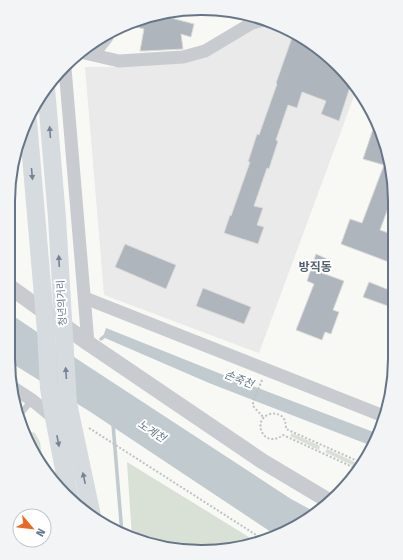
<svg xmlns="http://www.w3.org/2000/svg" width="403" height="560" font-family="'Fira Sans','Noto Sans KR',sans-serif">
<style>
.built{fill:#e9eae9}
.green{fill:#d9e0d6}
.water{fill:#c0cacf}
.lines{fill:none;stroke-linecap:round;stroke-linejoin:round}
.stream{stroke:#c0cacf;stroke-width:3.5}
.building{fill:#afb5bd;stroke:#dadad8}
.path{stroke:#bfc2c4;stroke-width:2;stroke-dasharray:2 2;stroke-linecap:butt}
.service{stroke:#c8cbcf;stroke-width:6}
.minor{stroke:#c8cbcf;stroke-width:13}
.tertiary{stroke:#c8cbcf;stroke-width:16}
.secondary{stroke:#d6dbe0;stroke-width:18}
.oneway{fill:#778495}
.labels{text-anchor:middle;stroke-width:4;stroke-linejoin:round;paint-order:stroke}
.street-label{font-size:10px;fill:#667588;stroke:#fff}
.water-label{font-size:11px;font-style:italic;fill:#627783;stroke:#fff}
.quarter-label{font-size:12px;font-weight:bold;fill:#545f6d;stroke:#fff}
.rim{fill:none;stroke:#667588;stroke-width:2}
</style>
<rect width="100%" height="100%" fill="#f8f8f5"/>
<!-- built -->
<polygon class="built" points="268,24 298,34 355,84 357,88 259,353 104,295 85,67 120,67 184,63 251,29"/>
<!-- green -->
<g class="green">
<polygon points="24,430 35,433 40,442 44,470 40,466"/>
<polygon points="292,433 320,446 319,450 290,436"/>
<polygon points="327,449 361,465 358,468 325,452"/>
<polygon points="127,462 257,542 227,550 164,548 132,537"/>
</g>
<!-- water -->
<g class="water">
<polygon points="9,313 77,359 291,499 317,513 277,536 89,411 8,361"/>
<polygon points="106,328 216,372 376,433 372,446 209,383 105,338 104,334"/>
</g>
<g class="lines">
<!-- stream -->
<g class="stream">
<polyline points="101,339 107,334"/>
<polyline points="113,424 122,534"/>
</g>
</g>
<!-- building -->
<g class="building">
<polygon points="156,14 194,24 191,37 181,34 183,49 144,51 140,51 144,29 129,25 151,15"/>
<polygon points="294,32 298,34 352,81 339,121 321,114 326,101 302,92 297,108 288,105 276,140 278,141 269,169 267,168 254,206 263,208 257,225 264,227 258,244 224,233 230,215 231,216 250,162 248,162 257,134 259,135 277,84 276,83"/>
<polygon points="376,120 380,127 393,176 393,201 391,200 380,230 394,235 394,264 341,244 350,219 362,223 384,165 363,159"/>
<polygon points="125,244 176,265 166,289 115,267"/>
<polygon points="316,254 327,259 322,273 344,281 333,310 339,312 331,334 325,332 322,340 296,330 314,284 307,281"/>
<polygon points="369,282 394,292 394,299 391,307 363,297"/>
<polygon points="203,288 251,307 244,324 196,306"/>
</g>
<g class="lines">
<!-- path -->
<g class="path">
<polyline points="262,380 253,402 253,406 264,418"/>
<polyline points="89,428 264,540"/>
<path d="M 357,469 L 283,435 C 263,450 251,419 270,414 C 274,413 277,414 280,415 C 285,418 286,423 286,429 L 362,463"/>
</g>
<!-- service -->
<polyline class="service" points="18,417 32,400"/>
<!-- minor -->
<g class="minor">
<polyline points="80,52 119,61 183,57 205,51 252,23 260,21"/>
<polyline points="91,54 100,46 107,37"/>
<polyline points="65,68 88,343"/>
<polyline points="85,298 381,415"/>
<polyline points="12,387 32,400 54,418"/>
</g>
<!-- tertiary -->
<polyline class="tertiary" points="10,287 88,343 262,461 329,501"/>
<!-- secondary -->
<g class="secondary">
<polyline points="46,88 57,218 68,403 92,516"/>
<polyline points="28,121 46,331 49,388 54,418 70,500"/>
</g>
</g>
<!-- one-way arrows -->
<defs><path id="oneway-solid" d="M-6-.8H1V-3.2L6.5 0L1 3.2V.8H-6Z"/></defs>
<g class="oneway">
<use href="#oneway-solid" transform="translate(50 132) rotate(-94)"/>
<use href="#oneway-solid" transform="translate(32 174) rotate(85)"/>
<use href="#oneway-solid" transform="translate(59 261) rotate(-93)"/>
<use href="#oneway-solid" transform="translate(66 373) rotate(-94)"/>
<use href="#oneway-solid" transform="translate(58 441) rotate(79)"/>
<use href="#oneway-solid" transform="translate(84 478) rotate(-102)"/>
</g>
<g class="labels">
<!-- street labels -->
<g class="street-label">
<text transform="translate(61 303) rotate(-93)" y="4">청년의거리</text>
</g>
<!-- water labels -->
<g class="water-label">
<text transform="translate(239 379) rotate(21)" y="4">손죽천</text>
<text transform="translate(152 431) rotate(33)" y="4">노계천</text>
</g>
<!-- quarter labels -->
<g class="quarter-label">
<text x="315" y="271">방직동</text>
</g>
</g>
<!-- crop -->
<path d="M0 0H403V560H0ZM201 15H202A186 186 0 0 1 388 201V359A186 186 0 0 1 202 545H201A186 186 0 0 1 15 359V201A186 186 0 0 1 201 15Z" fill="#f3f4f5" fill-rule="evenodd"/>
<path class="rim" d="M201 15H202A186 186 0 0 1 388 201V359A186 186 0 0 1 202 545H201A186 186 0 0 1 15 359V201A186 186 0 0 1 201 15Z"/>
<!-- north arrow -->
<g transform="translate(32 528) rotate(118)"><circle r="19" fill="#ffffff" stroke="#c2c8cf"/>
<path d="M0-3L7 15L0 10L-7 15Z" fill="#ec6821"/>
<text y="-6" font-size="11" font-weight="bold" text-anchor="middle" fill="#667588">N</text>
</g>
</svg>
